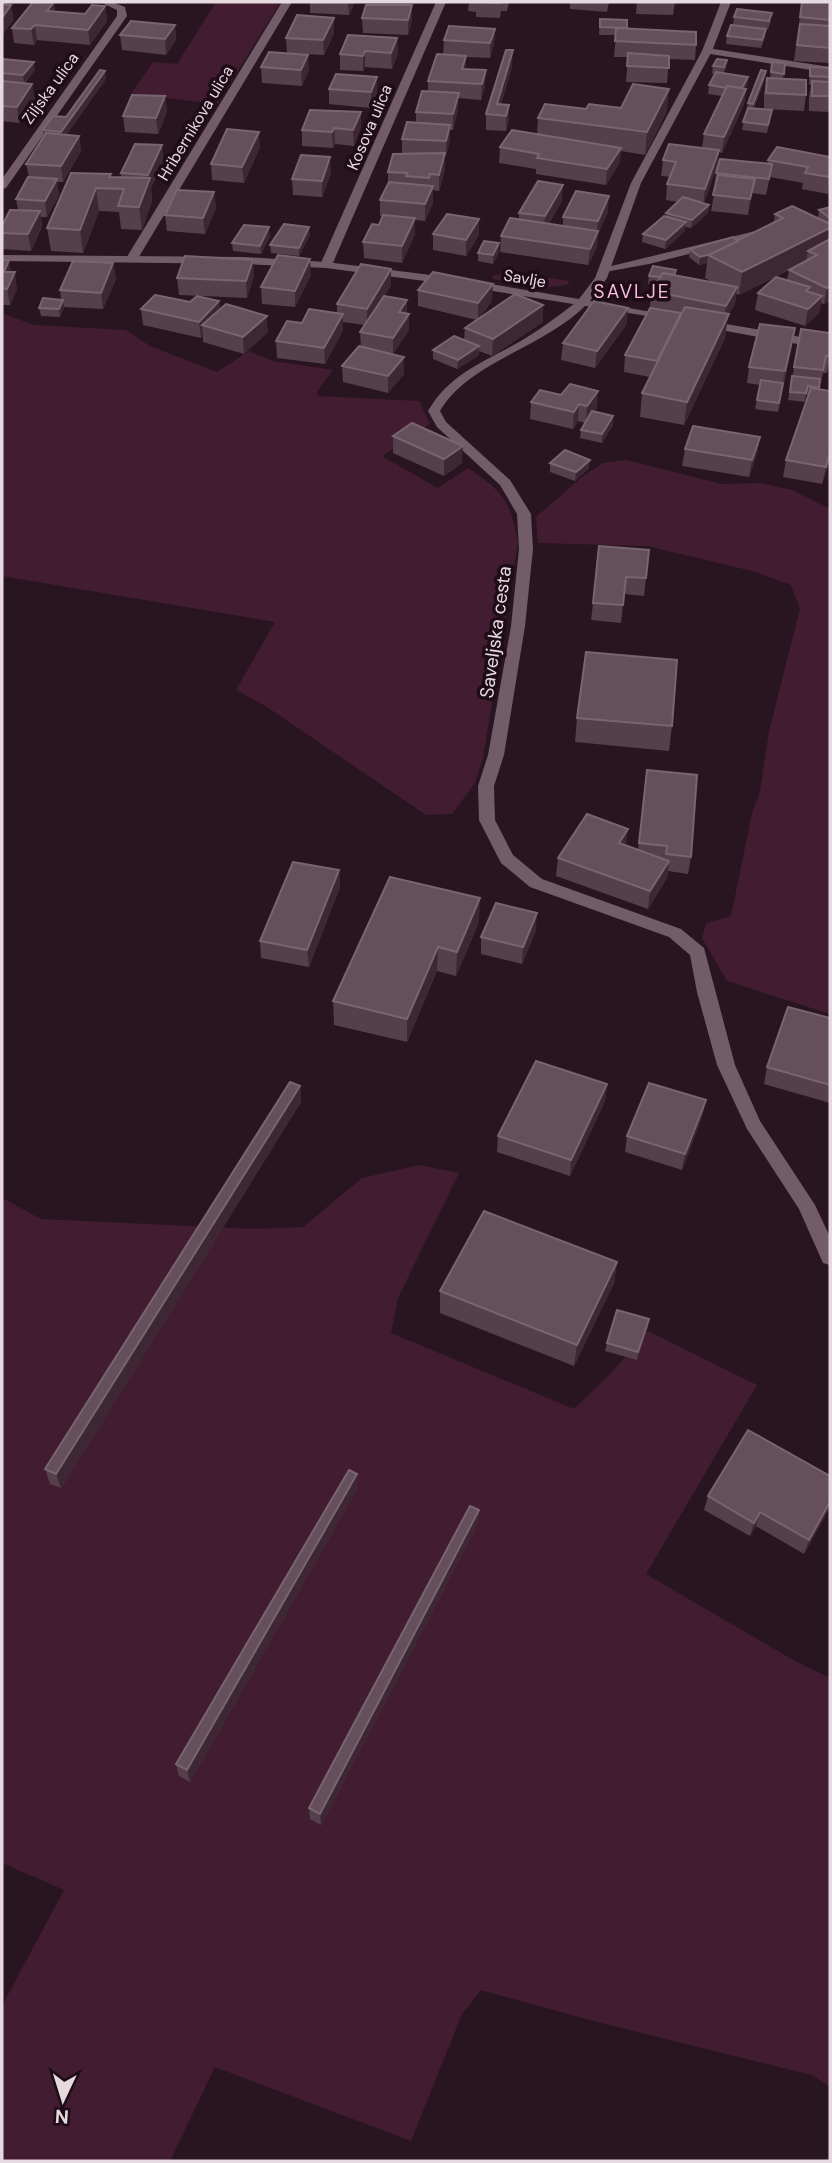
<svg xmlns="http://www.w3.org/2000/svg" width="832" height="2163" font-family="'DM Sans',sans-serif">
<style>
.green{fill:#421d32}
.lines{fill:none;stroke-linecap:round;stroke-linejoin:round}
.minor{fill:#725c68;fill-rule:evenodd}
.tertiary{fill:#725c68;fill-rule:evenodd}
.wall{fill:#543f4a}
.shaded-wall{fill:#3c2733}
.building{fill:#644f5a;stroke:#78656f;stroke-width:2}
.labels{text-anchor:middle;stroke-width:7;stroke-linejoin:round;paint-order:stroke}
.far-street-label{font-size:16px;fill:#e7d9e0;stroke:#1e0c16}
.far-quarter-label{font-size:19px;letter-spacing:2px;fill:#f8bcdc;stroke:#1e0c16}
.street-label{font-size:19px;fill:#e7d9e0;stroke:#1e0c16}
</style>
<rect width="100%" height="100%" fill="#281520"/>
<!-- green -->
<g class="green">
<polygon points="216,2 281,2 217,104 131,94 153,62 177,64"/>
<polygon points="512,273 569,281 568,285 546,287 492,279 494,275"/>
<path d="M 2,313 L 34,325 L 126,330 L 150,346 L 217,372 L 249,351 L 273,361 L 333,370 L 317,392 L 318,396 L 419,401 L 430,424 L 382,456 L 438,488 L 468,468 C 503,491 511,502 518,543 L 483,758 L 475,783 L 452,814 L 426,815 L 267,707 L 236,690 L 275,622 L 2,576 Z"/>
<polygon points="627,460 721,484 761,483 792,490 830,509 830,1014 727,981 702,938 706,923 731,916 752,813 760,792 769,731 800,609 791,585 752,571 647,546 538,543 536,517 583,476 603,463"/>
<polygon points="419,1165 459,1173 398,1298 391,1333 574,1409 610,1374 648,1331 757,1385 646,1574 795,1661 830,1678 830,2087 812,2075 597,2022 481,1990 462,2014 411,2141 215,2067 170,2161 2,2161 2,2006 64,1890 2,1863 2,1203 4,1199 41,1219 254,1229 303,1227 362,1178"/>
</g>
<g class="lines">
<!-- minor -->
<g class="minor">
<polygon points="100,2 112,2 125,7 127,16 6,188 2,189 2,179 117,16 117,10"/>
<polygon points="282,2 292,2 137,260 127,262 125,260"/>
<polygon points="436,2 446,2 332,265 322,267 320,265"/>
<polygon points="707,48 830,67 830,73 704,53 704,49"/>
<polygon points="768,228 773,231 772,233 649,264 605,272 599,269"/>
<path d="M 578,301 L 588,303 C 547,347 469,361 440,411 L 446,422 L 510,480 L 531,514 L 533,549 L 525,626 L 504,755 L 494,786 L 495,820 L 513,855 L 542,879 L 681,929 L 704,948 L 735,1065 L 760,1121 L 815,1205 L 830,1237 L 830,1265 L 823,1263 L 799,1209 L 747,1129 L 717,1065 L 697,992 L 690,955 L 669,937 L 530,887 L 501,863 L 479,820 L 478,786 L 488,755 L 511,626 L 519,549 L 517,514 L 500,485 L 437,427 L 428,411 C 449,374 484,362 519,342 C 540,330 559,315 578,301 Z"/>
</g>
<!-- tertiary -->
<g class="tertiary">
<polygon points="721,2 731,2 712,51 641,183 607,278 590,301 668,315 672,316 672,320 455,285 326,268 245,264 2,261 2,255 245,257 326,262 455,278 579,299 595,278 631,183 702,51"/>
<polygon points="703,320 830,342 830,350 699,326 699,322"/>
</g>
</g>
<!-- wall -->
<g class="wall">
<polygon points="310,2 355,2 349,15 310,13"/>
<polygon points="469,2 509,2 507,11 501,11 500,18 476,17 476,12 468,11"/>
<polygon points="570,2 609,2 607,12 570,9"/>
<polygon points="637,2 675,2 673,15 636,14"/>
<polygon points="802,2 830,2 830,53 829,63 794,61"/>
<polygon points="412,5 412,20 408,35 363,33 362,18"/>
<polygon points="105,6 107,21 90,45 37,40 34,45 14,43 12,28 56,12 85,14"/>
<polygon points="734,17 771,21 768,29 733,25"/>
<polygon points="600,19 627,29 696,45 695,60 669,59 667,83 626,82 628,57 614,57 616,35 599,35"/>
<polygon points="175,25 176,40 166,55 122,50 120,35"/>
<polygon points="495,29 494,44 490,58 466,57 466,69 485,86 481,100 458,98 458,109 453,130 450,130 450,140 445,157 445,169 439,191 433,190 433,203 425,221 415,220 415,234 402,263 364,258 363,242 379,225 383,216 380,216 380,200 388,184 388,172 402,153 402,139 416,123 416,112 428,91 428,81 443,55 444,40"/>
<polygon points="766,29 765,37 761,48 726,44 727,36"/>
<polygon points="334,33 324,55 287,53 286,38"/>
<polygon points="397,38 398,53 392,69 365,67 363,71 340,70 340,54"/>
<polygon points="727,60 726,68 723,73 748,77 747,85 745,89 746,89 744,104 722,153 719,152 717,166 704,203 709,205 708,213 691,228 685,227 685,231 665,249 642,242 643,234 666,217 666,213 678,202 666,200 667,184 670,177 661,176 663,160 702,148 704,134 722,96 708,94 709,85 715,74 712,74 713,66"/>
<polygon points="2,61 35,70 25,83 35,99 19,123 2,121"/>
<polygon points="772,62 785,63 783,79 806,95 804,111 764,109 764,94 767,78 770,78"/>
<polygon points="512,66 501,105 509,105 509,121 506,131 486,130 486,114"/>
<polygon points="261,67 309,70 302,86 262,83"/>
<polygon points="810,67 830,68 830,112 809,111 809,96 811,85 809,84"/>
<polygon points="106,79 66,135 79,136 81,151 63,182 57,182 59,195 47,217 41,217 42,227 31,251 2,249 2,226 18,210 16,199 29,177 26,164 43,136 43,130 66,117"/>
<polygon points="765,79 754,108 772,110 767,133 742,130 748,103"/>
<polygon points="329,89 377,92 371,108 329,104"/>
<polygon points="165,96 167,112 158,134 125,132 123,116"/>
<polygon points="621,108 667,111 645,155 621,151 619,164 606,185 536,174 536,169 499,163 500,147 537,135 538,118 586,109"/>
<polygon points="361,127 354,146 335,144 333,148 302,146 302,130"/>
<polygon points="162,145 163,161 151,188 152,201 142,230 121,229 119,212 99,211 83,253 51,251 47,228 111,174 111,177 121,177 121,173"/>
<polygon points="260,147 244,183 212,180 211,164"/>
<polygon points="830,157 830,189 828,194 802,189 803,183 770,177 766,195 752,193 748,215 711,211 715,189 714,189 716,173 768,164 768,160"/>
<polygon points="331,173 322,197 293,195 292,179"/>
<polygon points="214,192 216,208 205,234 167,231 165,215"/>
<polygon points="562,201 549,224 563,226 563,217 608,212 598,234 597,247 588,265 500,252 501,236 519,219 519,213"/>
<polygon points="830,207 830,301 824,304 821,303 819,313 805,326 755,310 758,293 787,280 789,270 739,295 736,294 735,304 728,315 725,338 684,425 640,417 642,393 650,377 624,372 625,355 650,308 651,291 655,285 648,284 649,276 676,270 676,275 712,282 705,278 707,263 699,265 689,257 690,249 738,241 774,222 775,214 818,218 819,210"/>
<polygon points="433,234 479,235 466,256 433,250"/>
<polygon points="310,235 299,256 271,253 270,245"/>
<polygon points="270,236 261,254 233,251 232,243"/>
<polygon points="499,243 499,252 493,264 478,261 478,253"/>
<polygon points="2,260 11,272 17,289 10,305 2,305"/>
<polygon points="113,263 116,279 103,309 64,307 60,317 41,316 39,308 61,299 60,290"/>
<polygon points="311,275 295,307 262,304 261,287"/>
<polygon points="254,276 247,298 179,295 177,278"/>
<polygon points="391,285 383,299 409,314 409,330 393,354 404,374 388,393 343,382 342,366 361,347 360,332 365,325 343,322 343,330 325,364 277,358 276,341 302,323 337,313 337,304"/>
<polygon points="418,290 492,301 479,319 543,305 543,322 492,356 479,351 479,355 457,369 433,359 433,350 464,340 465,328 477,320 418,306"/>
<polygon points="628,308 626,325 595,368 561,360 563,343"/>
<polygon points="141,309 220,309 268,332 244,354 203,342 203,336 201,338 143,325"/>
<polygon points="801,329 830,356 827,373 823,373 820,387 819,387 818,389 830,391 830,459 822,484 783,477 786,460 808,395 806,395 805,402 788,400"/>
<polygon points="792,345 778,412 755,409 760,385 747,383 749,367"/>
<polygon points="540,390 597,408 594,412 613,425 602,443 580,438 581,430 585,423 578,421 573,429 530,419 531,402"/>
<polygon points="393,436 462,463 444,476 393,453"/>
<polygon points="760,437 757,454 749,477 682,466 685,449"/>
<polygon points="550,463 589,468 575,481 550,472"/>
<polygon points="649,550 644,596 624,594 621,623 591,620 593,603"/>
<polygon points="577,718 672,726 669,751 575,742"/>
<polygon points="647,770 691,857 688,874 668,871 667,878 648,909 556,876 558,858 626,846 638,850"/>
<polygon points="339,870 340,887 309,967 261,958 260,941"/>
<polygon points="479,922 456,976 437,971 407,1042 334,1025 333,1001"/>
<polygon points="536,930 522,964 481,954 481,937"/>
<polygon points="830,1018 830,1103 764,1084 767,1067"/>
<polygon points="607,1084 605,1101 570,1176 497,1152 498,1136"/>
<polygon points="300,1086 301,1102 61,1488 50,1484 45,1469"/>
<polygon points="706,1100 702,1117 682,1170 625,1152 627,1136"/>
<polygon points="617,1262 614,1283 574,1366 440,1313 440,1291"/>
<polygon points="648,1327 637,1360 605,1351 607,1343"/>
<polygon points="357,1474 357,1489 190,1782 179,1776 176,1764"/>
<polygon points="708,1496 830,1507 804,1554 756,1526 750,1536 704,1510"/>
<polygon points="479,1510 478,1524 321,1825 310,1819 309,1808"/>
</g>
<!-- shaded-wall -->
<g class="shaded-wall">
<polygon points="54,2 56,17 47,11"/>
<polygon points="348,2 355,2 349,15"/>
<polygon points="11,5 14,20 2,36 2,18"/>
<polygon points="412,5 412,20 408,35 408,20"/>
<polygon points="105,6 107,21 90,45 88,30"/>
<polygon points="334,18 334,33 324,55 323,40"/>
<polygon points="35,25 37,40 34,45 31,29"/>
<polygon points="175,25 176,40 166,55 165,39"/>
<polygon points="495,29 494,44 490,58 490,43"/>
<polygon points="397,38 398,53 392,69 391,53"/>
<polygon points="513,50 512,66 498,115 497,104"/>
<polygon points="365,51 365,67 363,71 363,56"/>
<polygon points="308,55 309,70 302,86 301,70"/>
<polygon points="466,56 466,72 462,84 462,69"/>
<polygon points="34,62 35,70 24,83 23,75"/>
<polygon points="486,70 485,86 481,100 482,84"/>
<polygon points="105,71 106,79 62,140 61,132"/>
<polygon points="766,71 765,79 752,112 753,104"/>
<polygon points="377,77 377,92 371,108 371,92"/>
<polygon points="748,77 747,85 740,98 741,90"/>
<polygon points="32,84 35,99 19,123 17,107"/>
<polygon points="669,89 667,111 645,155 647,132"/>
<polygon points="746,89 744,104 722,153 724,137"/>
<polygon points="459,93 458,109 453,130 453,114"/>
<polygon points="165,96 167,112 158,134 156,118"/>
<polygon points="509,105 509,121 506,131 506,116"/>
<polygon points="361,112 361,127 354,146 353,130"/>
<polygon points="450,125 450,140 446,157 446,141"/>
<polygon points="334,128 335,144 333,148 332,132"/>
<polygon points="259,132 260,147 244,183 242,167"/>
<polygon points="79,136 81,151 63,182 61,166"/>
<polygon points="162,145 163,161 151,188 152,201 142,230 139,207 149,181 148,175"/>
<polygon points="621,148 619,164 606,185 607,169"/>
<polygon points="719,150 717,166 703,205 705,189"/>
<polygon points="445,153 445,169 439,191 439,175"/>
<polygon points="330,157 331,173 322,197 322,181"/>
<polygon points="830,178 830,189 828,194"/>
<polygon points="57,179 59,195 47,217 45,201"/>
<polygon points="755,179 752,195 748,215 750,199"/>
<polygon points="563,185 562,201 544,233 545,216"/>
<polygon points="433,186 433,203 425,221 425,204"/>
<polygon points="96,188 99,211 83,253 80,230"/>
<polygon points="214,192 216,208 205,234 203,218"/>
<polygon points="609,196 608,212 598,234 597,247 588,265 590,249 597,234 598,221"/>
<polygon points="709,205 708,213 691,228 692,220"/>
<polygon points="40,211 42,227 31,251 28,234"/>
<polygon points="415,218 415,234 402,263 402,246"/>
<polygon points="479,219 479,235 466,256 466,240"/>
<polygon points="686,222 685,231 665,249 666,240"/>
<polygon points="269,227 270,236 261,254 260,246"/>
<polygon points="309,227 310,235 299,256 299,248"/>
<polygon points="830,228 830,249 808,251 806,261 739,295 742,272"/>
<polygon points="499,243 499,252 493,264 493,255"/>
<polygon points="743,245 708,255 707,263 699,265 700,257"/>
<polygon points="310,259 311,275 295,307 295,291"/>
<polygon points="9,260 12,277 4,272"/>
<polygon points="253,260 254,276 247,298 246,281"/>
<polygon points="113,263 116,279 103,309 101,293"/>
<polygon points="391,269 391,285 367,325 367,309"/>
<polygon points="15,272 17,289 10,305 7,289"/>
<polygon points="493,284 492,301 478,320 478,303"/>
<polygon points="830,286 830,301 824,304 827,288"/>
<polygon points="737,287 735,304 728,315 725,338 684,425 687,402 724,323 726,306"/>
<polygon points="822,296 819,313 805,326 808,309"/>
<polygon points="63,300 64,308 60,317 59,309"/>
<polygon points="407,300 407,317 399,312"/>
<polygon points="219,301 221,317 202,325 203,336 201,338 199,322"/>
<polygon points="543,305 543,322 492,356 493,339"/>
<polygon points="628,308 626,325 595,368 597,351"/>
<polygon points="343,314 343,330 325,364 324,348"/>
<polygon points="409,314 409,330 393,354 393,338"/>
<polygon points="267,316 268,332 244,354 243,337"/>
<polygon points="795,328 792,345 782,388 785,371"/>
<polygon points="479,346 479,355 457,369 458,360"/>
<polygon points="404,357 404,374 388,393 388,376"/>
<polygon points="598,391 597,408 586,423 587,406"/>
<polygon points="579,404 578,421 573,429 574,412"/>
<polygon points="613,416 613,425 602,443 602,434"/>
<polygon points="760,437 757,454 749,477 752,460"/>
<polygon points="463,446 462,463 444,476 444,459"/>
<polygon points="830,453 830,459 822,484 826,467"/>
<polygon points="590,460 589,468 575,481 576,472"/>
<polygon points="628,829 626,846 619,843"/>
<polygon points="669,861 667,878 648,909 650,891"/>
<polygon points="339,870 340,887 309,967 307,950"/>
<polygon points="480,898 479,922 456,976 457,952"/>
<polygon points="537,913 536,930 522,964 523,947"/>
<polygon points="438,947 437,971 407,1042 407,1019"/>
<polygon points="607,1084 605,1101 570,1176 571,1160"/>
<polygon points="300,1086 301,1102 61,1488 56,1474"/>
<polygon points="706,1100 702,1117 682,1170 685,1154"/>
<polygon points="617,1262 614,1283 574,1366 577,1345"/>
<polygon points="649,1319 648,1327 637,1360 638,1352"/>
<polygon points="357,1474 357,1489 190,1782 187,1770"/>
<polygon points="830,1502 830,1507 804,1554 809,1540"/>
<polygon points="479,1510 478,1524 321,1825 320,1814"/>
<polygon points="760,1512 756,1526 750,1536 754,1523"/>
</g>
<!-- building -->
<g class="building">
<polygon points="33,2 54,2 47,11 85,14 92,5 105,6 88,30 35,25 31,29 12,28"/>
<polygon points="477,2 501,2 500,3"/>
<polygon points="802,2 830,2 830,20 800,17"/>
<polygon points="2,4 11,5 2,18"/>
<polygon points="366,5 412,5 408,20 362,18"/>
<polygon points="737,9 772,13 769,21 734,17"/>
<polygon points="297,15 334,18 323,40 286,38"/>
<polygon points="600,19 627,20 627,28 600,27"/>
<polygon points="131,21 175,25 165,39 120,35"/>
<polygon points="800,24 830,26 830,48 797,45"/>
<polygon points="731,25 766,29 762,40 727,36"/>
<polygon points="449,26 495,29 490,43 444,40"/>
<polygon points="616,28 696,32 696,45 615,41"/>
<polygon points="348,35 397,38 391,53 365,51 363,56 340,54"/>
<polygon points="506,50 513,50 497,104 509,105 506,116 486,114"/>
<polygon points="269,52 308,55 301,70 261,67"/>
<polygon points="628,53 669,56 669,68 627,66"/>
<polygon points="437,54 466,56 462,69 486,70 482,84 428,81"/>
<polygon points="3,59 34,62 23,75 2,73 2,61"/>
<polygon points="717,59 727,60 724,67 713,66"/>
<polygon points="772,62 785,63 784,74 771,72"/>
<polygon points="810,67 830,68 830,77 810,76"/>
<polygon points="100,70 105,71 61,132 43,130 53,116 66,117"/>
<polygon points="761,70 766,71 753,104 748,103"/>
<polygon points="716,72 748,77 742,88 727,86 726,88 709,85"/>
<polygon points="336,74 377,77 371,92 329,89"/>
<polygon points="767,78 806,80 806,95 766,93"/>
<polygon points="2,81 32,84 17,107 2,106"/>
<polygon points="812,81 830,82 830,96 812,96"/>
<polygon points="633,84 669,89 647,132 538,118 545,104 586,109 589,104 621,108"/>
<polygon points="727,86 746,89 724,137 704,134"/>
<polygon points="422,91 459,93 453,114 416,112"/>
<polygon points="132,95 165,96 156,118 123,116"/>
<polygon points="748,108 772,110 768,125 743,122"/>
<polygon points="310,110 361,112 353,130 334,128 332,132 302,130"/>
<polygon points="407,122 450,125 446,141 402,139"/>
<polygon points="227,129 259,132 242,167 211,164"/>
<polygon points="512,130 621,148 607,169 537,158 539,154 500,147"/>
<polygon points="46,133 79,136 61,166 26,164"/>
<polygon points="135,144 162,145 148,175 121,173"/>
<polygon points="669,144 719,150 705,189 667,184 676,162 663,160"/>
<polygon points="777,147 830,157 830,177 805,173 808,167 768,160"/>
<polygon points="445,153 439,175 430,174 429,178 406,176 407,173 388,172 393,154"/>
<polygon points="301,155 330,157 322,181 292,179"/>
<polygon points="720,159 772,164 769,179 716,173"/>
<polygon points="71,173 111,174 109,177 150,178 139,207 118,206 124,189 96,188 80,230 47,228"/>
<polygon points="718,175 755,179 750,199 713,195"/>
<polygon points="28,177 57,179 45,201 16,199"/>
<polygon points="538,181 563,185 545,216 519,213"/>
<polygon points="389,182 433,186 425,204 380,200"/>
<polygon points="177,190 214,192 203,218 165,215"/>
<polygon points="576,191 609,196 598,221 563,217"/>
<polygon points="683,197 709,205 692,220 666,213"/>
<polygon points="792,206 830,224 830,228 742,272 708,255 783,218 775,214"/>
<polygon points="830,207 830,218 819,210"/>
<polygon points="10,210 40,211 28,234 2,233 2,226"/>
<polygon points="447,214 479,219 466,240 433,234"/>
<polygon points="383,215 415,218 402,246 363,242 372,224 379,225"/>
<polygon points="664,216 686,222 666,240 643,234"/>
<polygon points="510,218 598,231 590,249 501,236"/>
<polygon points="284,224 309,227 299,248 270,245"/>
<polygon points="244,225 269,227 260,246 232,243"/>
<polygon points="733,237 738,241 711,254 700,257 690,249"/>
<polygon points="830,239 830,286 827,288 789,270 817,255 808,251"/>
<polygon points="484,241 499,243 493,255 478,253"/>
<polygon points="278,255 310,259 295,291 261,287"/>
<polygon points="185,256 253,260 246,281 177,278"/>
<polygon points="2,260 9,260 4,272 15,272 7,289 2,288"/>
<polygon points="73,261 113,263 101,293 60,290"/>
<polygon points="361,264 391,269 367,309 337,304"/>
<polygon points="653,266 676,270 674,275 663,273 660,277 649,276"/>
<polygon points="433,272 493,284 478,303 418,290"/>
<polygon points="663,273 737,287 726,306 651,291"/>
<polygon points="776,277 810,287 806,291 822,296 808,309 758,293"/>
<polygon points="515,294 543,305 493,339 465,328"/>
<polygon points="155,295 190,302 197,296 219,301 199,322 141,309"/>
<polygon points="384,296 407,300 399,312 409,314 393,338 360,332"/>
<polygon points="43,298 63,300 59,309 39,308"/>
<polygon points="594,301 628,308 597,351 563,343"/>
<polygon points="226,304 267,316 243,337 202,325"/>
<polygon points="685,307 729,314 687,402 642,393"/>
<polygon points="650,308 681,313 657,361 625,355"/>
<polygon points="309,309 343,314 324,348 276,341 287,321 302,323"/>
<polygon points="760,324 795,328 785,371 749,367"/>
<polygon points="801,329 830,333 830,356 826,356 823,370 794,367"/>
<polygon points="454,336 479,346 458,360 433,350"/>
<polygon points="359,346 404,357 388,376 342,366"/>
<polygon points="792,376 820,379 819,388 808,386 806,393 790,392"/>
<polygon points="761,380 783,383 779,403 757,400"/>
<polygon points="570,384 598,391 587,406 579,404 574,412 531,402 540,390 561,395"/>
<polygon points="811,388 830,391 830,453 826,467 786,460"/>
<polygon points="592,411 613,416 602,434 581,430"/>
<polygon points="412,423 463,446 444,459 393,436"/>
<polygon points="693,426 760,437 752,460 685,449"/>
<polygon points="565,450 590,460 576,472 550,463"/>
<polygon points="599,546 649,550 646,578 626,577 623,605 593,603"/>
<polygon points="586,652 677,660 672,726 577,718"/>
<polygon points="647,770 697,775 691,857 666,854 667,846 639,843"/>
<polygon points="587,814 628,829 619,843 669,861 650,891 558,858"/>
<polygon points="293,862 339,870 307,950 260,941"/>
<polygon points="390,877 480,898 457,952 438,947 407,1019 333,1001"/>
<polygon points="496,903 537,913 523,947 481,937"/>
<polygon points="788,1007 830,1018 830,1085 767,1067"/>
<polygon points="536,1061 607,1084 571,1160 498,1136"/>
<polygon points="290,1082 300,1086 56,1474 45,1469"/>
<polygon points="649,1083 706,1100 685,1154 627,1136"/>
<polygon points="484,1211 617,1262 577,1345 440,1291"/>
<polygon points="617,1310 649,1319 638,1352 607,1343"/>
<polygon points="748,1430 830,1476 830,1502 809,1540 760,1512 754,1523 708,1496"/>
<polygon points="349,1470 357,1474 187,1770 176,1764"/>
<polygon points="470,1506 479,1510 320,1814 309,1808"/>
</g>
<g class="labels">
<!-- far-street labels -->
<g class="far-street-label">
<text transform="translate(50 88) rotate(-54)" y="6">Ziljska ulica</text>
<text transform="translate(195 123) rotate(-59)" y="6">Hribernikova ulica</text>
<text transform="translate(369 127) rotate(-67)" y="6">Kosova ulica</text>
<text transform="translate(525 278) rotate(10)" y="6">Savlje</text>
</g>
<!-- far-quarter labels -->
<g class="far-quarter-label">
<text x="632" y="298">SAVLJE</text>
</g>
<!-- street labels -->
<g class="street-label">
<text transform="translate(495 632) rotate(-82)" y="7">Saveljska cesta</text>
</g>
</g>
<!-- border -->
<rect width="832" height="2163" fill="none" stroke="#e7d9e0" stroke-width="7"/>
<!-- north arrow -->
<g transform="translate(63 2100) rotate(184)" stroke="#1e0c16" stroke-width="5" paint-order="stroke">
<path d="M0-5L12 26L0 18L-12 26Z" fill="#e7d9e0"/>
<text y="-10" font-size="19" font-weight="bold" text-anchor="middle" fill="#e7d9e0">N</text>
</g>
</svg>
